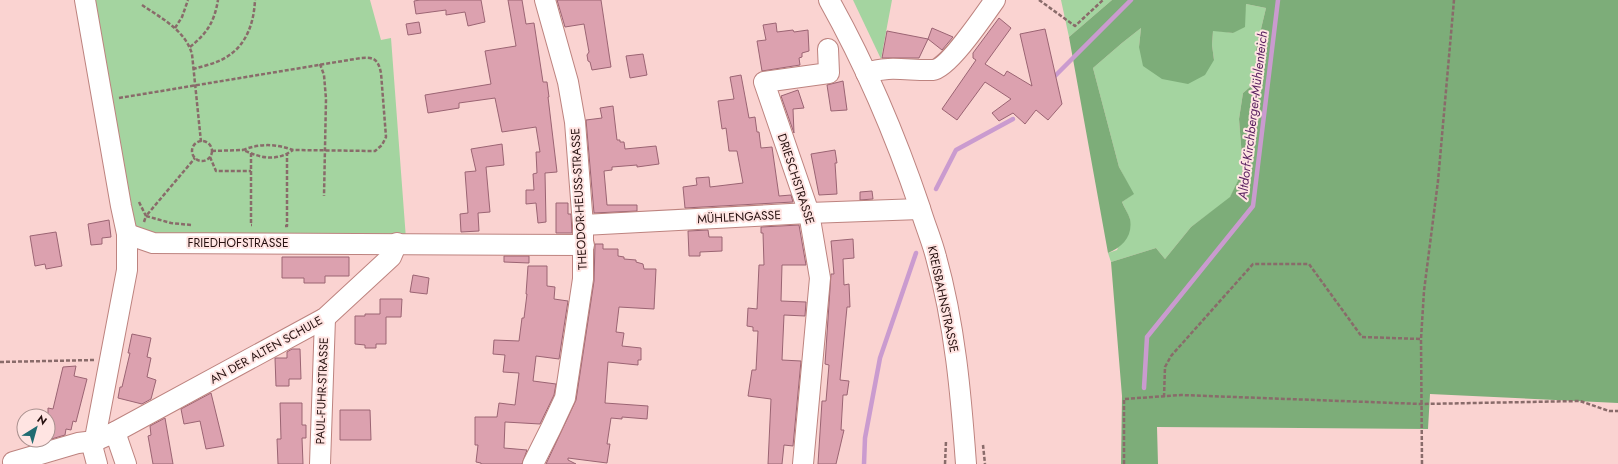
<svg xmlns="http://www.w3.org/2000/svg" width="1618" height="464" font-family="Jost,sans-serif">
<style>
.green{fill:#a4d4a0}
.forest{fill:#7dad79}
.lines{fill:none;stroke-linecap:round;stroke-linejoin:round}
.stream{stroke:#ca9bcf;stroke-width:4.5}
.building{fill:#dca1af;stroke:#9b6473}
.minor-casing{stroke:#bd837f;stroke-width:22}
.path{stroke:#896b6a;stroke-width:2.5;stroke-dasharray:4 2;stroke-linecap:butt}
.minor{stroke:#fff;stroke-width:20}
.labels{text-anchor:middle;stroke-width:4;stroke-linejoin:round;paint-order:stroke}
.street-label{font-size:12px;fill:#271110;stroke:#ffe4e2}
.water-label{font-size:13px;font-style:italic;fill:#581f5f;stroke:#ffe4e2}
</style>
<rect width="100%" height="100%" fill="#fad3d1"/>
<!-- green -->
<g class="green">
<polygon points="89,0 370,0 381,40 391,38 406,239 152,239 129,227"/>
<polygon points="853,0 892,0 881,59"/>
<polygon points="1061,0 1112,0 1069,37"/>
<polygon points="1246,4 1266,8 1256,50 1264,75 1243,93 1239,119 1243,170 1230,198 1191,227 1165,259 1156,248 1111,262 1108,253 1117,250 1130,219 1122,202 1133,194 1119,167 1093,68 1122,43 1141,28 1139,47 1214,60 1212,45 1213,30 1233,33 1244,16"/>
</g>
<!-- forest -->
<path class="forest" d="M 1112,0 L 1618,0 L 1618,403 L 1430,394 L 1428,429 L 1157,427 L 1158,464 L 1121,464 L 1122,396 L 1111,262 L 1156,248 L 1165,259 L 1191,227 L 1230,197 L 1243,170 L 1239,119 L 1243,93 L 1264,75 L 1256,50 L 1266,8 L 1246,4 L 1245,27 L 1233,33 L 1213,31 L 1212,45 L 1214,60 L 1205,75 L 1188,84 L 1162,79 L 1143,66 L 1139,47 L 1141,28 L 1122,43 L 1093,68 L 1119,167 L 1134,194 L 1122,202 C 1124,207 1128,213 1130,219 C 1133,236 1123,247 1108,253 L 1069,37 Z"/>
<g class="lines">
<!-- stream -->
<g class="stream">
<polyline points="1051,80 1131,0"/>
<polyline points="936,189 956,150 1013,119"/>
<polyline points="1144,388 1147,337 1253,206 1278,0"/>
<polyline points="864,464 865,438 880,358 916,253"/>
</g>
</g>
<!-- building -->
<g class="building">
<polygon points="420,0 481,0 485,22 468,26 465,12 446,15 446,10 416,14 414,1"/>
<polygon points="508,0 522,0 526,24 534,23 543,82 547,82 549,97 548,97 557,172 545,173 546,222 538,223 536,203 526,204 526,190 534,190 533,174 537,173 536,152 540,152 536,127 502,132 495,98 459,103 459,108 428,113 425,95 491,84 485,51 516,46"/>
<polygon points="557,0 601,0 611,67 592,70 590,62 588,61 587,55 589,52 584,24 565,27"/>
<polygon points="999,18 1011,28 985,64 1004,76 1007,71 1032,86 1020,34 1045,29 1062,104 1048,120 1036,110 1025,124 1013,113 999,121 992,113 1011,99 985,82 957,120 942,109 976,60 973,58 973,53"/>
<polygon points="419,22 421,33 408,35 406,24"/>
<polygon points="776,23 777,32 793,30 794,32 808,30 809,51 802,53 802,57 799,58 800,65 762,71 757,41 766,40 763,25"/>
<polygon points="932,28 953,37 942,50 928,39"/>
<polygon points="887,31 928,39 919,58 882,58"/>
<polygon points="643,54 647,75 630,78 626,56"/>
<polygon points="741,75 749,118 755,117 757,132 759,132 761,148 772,147 779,196 791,195 793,202 685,208 683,187 697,185 696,178 709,177 710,187 743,183 737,151 729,151 726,128 722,129 718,101 734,99 730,77"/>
<polygon points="843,81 847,110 831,111 827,85"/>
<polygon points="798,90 804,108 793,109 794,133 781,96"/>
<polygon points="613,106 617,140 620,140 620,142 624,142 625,149 656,146 659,164 637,167 637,165 612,167 612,170 604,171 607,205 637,205 637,211 594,213 586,120 602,118 600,108"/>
<polygon points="502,144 504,165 486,167 490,212 478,213 479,231 461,232 460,214 468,213 465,172 476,171 471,149"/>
<polygon points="835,150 837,163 835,163 837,194 819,195 811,154"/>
<polygon points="872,191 873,199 860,200 860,192"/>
<polygon points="556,203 568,203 568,214 571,214 572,233 556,233"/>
<polygon points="109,220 111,237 102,238 102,244 91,245 88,224"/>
<polygon points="799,225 806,265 782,265 781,301 806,302 805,316 784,315 782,360 801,361 793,446 784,445 782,464 768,464 771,399 748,396 752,370 756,370 758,331 753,331 753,327 747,326 748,308 757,309 759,265 764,265 763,233 761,233 761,227"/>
<polygon points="708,230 709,237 722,237 722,251 700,252 700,256 689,256 688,231"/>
<polygon points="56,232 62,266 46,269 45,264 35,266 30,236"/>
<polygon points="853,239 854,258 843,259 844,285 849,284 850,307 847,307 840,380 849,381 847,395 843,395 841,430 844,430 836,464 818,464 822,401 826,401 829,365 825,364 831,274 834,274 831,241"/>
<polygon points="595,244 603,244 603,249 618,249 618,256 624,257 624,259 636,260 636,262 643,264 644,269 656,269 654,309 619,307 616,332 624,333 622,346 641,348 641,360 638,360 638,365 608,362 605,403 648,406 647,419 622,417 622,419 611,418 607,444 610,444 607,463 568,458 568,460 576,464 546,464 576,400 594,281"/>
<polygon points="504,256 529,256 529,263 504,262"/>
<polygon points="282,257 349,257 349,276 325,276 325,283 304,283 304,278 282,278"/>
<polygon points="528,266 547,266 547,286 555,287 554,299 568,301 559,359 536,356 533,381 556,384 554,395 540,424 505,422 504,448 527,450 522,464 481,464 481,463 476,462 478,445 475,445 475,417 497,417 499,403 515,405 519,373 503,372 505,355 493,354 494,340 519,341 522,318 524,318 527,294 526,294"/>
<polygon points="413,275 429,278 427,294 410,292"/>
<polygon points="380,299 402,299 401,317 386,317 386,344 376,344 376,348 365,348 365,345 355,344 355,316 365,316 365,314 380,314"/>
<polygon points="132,334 151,338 147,357 151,358 147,377 156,380 151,399 142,404 118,398 120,387 122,387 130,353 128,353"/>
<polygon points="292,349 300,349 301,379 289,379 289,386 276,386 275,358 287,358 287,352"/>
<polygon points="76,366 74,376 87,379 76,422 73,421 71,430 66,429 65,435 48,440 48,408 53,409 63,367"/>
<polygon points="211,393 224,446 206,449 200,421 184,424 181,409"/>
<polygon points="280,403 302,403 302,425 306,425 306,438 302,438 303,464 278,464 277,439 281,439"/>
<polygon points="340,410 370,410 371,440 340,440"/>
<polygon points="165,418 173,464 153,464 148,436 151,435 150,426"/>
</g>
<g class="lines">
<defs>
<g id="minor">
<polyline points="85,0 121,206 127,234 127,270 93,449 97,464"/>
<path d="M 829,0 C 866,66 896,137 920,208 C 925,225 932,241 936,257 C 955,325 961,395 966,464"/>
<path d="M 866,73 C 889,65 910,71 933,70 C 948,69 985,14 995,0"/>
<polyline points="583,225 809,213 920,209"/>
<polyline points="127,234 153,243 584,245"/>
<polyline points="115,432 325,318 391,257 397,243"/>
<polyline points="13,462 78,443 95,441 115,432 126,464"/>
<polyline points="320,464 325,318"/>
<polyline points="533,464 551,428 565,398 583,279 583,225 575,122 568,82 545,0"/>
<polyline points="803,464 820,278 809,213 764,82 829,73 828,49"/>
</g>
</defs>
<!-- minor casing -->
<use href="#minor" class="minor-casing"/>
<!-- path -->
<g class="path">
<polyline points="1039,0 1075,26 1103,0"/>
<path d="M 142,5 C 161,18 185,30 192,54 L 201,142"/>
<polyline points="175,28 182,17 188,0"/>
<path d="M 190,47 C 207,33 214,23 218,0"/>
<polyline points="320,64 324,75 326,99 324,196"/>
<path d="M 193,69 C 204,66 218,63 228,56 C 247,44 254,22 255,0"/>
<path d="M 119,98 L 361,58 C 374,57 378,59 381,73 L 386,137 L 382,145 L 375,151 L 293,150 C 277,144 260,143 243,150 C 261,158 276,162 293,150"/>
<circle cx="202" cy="151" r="10"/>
<polyline points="212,151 243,150"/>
<polyline points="251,153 251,225 252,225"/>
<polyline points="210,157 216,171 251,171"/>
<polyline points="139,202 146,216 144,222"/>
<polyline points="191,225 171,223 146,216 195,158"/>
<polyline points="285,226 287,226 287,154"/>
<polyline points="0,362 94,360"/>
<polyline points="1164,397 1165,367 1171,356 1253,264 1309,264 1362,337 1421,339"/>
<polyline points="983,445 985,464"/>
<polyline points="945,464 946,441"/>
<polyline points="1124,464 1124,399 1181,395 1422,404 1580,401 1609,411 1618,411"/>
<polyline points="1422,464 1421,339 1424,291 1438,181 1454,0"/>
</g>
<!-- minor -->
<use href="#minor" class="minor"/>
</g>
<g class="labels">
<!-- street labels -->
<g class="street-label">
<text transform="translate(796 179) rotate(72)" y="4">DRIESCHSTRASSE</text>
<text transform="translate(579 199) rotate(-93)" y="4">THEODOR-HEUSS-STRASSE</text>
<text transform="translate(739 217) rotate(-3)" y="4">MÜHLENGASSE</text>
<text x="238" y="247">FRIEDHOFSTRASSE</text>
<text transform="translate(943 299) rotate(78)" y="4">KREISBAHNSTRASSE</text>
<text transform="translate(266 350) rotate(-29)" y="4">AN DER ALTEN SCHULE</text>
<text transform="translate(322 391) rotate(-88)" y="4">PAUL-FUHR-STRASSE</text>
</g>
<!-- water labels -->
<g class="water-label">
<text transform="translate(1252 115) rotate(-83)" y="5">Altdorf-Kirchberger-Mühlenteich</text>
</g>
</g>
<!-- north arrow -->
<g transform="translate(36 428) rotate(37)"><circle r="19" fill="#ffe4e2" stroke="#a9908e"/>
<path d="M0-3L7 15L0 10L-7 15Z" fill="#206b71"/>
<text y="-6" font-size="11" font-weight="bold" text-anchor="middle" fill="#271110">N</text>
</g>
</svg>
